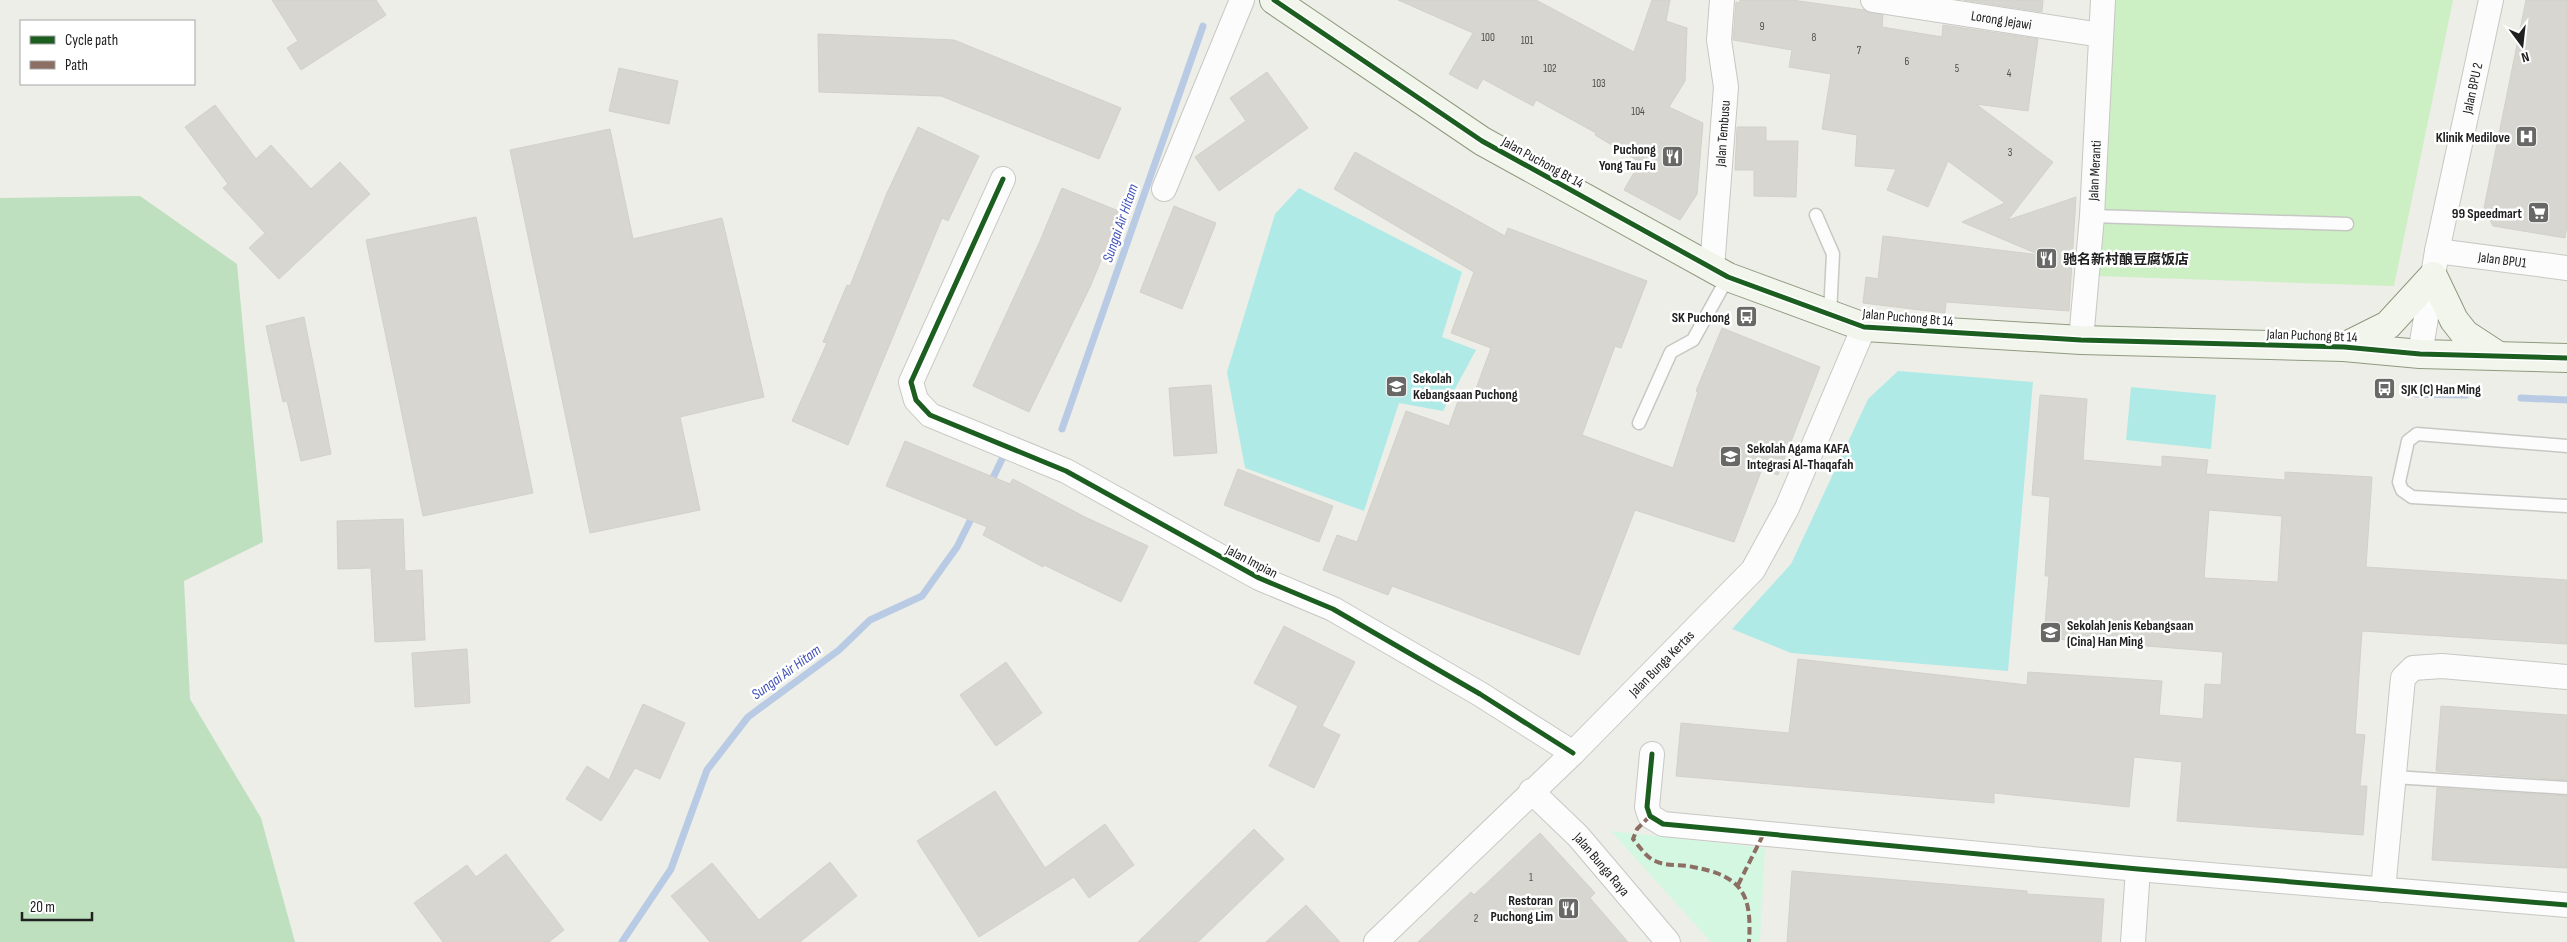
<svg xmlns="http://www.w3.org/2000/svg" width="2567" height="942" font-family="'Sofia Sans Condensed','Noto Sans SC',sans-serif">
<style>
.grass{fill:#ccefc4}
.forest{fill:#bee0be}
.park{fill:#d4f7e1}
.pitch{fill:#b0eae6}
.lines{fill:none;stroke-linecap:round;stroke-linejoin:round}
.stream{stroke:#b9cbe4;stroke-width:7}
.building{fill:#d7d6d0;stroke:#d2d1c9;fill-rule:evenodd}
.lane-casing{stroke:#c7c7c4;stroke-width:15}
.street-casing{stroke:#c7c7c4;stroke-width:26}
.secondary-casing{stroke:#8e9a7f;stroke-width:30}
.lane{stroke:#fcfcfc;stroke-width:12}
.street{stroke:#fcfcfc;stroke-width:24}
.secondary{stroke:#f1f5eb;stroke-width:28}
.quiet{stroke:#8d6e63;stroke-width:4;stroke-dasharray:8 4;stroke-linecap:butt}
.cycleway-casing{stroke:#fff;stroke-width:8}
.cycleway{stroke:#1b5e20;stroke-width:5}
.labels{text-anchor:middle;stroke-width:5;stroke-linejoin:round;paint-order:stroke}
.number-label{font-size:11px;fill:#4f4e4d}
.street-label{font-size:14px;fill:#202020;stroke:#fff}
.poi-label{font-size:14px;font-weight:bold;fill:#202020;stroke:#fff;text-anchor:end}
.water-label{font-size:15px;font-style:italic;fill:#4252b9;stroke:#fff}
</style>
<rect width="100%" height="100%" fill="#eeeee8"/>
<!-- grass -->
<polygon class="grass" points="2113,0 2453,0 2394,286 2096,276"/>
<!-- forest -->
<polygon class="forest" points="140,196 237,264 263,542 184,581 190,699 261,818 295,942 0,942 0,198"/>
<!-- park -->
<polygon class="park" points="1611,831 1765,848 1760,942 1711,942"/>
<!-- pitch -->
<g class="pitch">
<polygon points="1299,188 1462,272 1442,337 1476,350 1443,411 1399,403 1364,511 1245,468 1227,372 1275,214"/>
<polygon points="1898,371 2033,382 2008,671 1791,653 1732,629 1791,564 1868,399"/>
<polygon points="2131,387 2216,395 2211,449 2126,440"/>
</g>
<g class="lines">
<!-- stream -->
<g class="stream">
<polyline points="2416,394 2466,395"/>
<polyline points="2521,398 2567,400"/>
<polyline points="1062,429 1203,26"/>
<polyline points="990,484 1003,457"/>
<polyline points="622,942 671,869 707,770 748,717 839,650 870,620 922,596 957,547 974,513"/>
</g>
</g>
<!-- building -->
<g class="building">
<polygon points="272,0 376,0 386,15 301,70 287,48 298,41"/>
<polygon points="1398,0 1536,0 1634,52 1652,0 1670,0 1666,21 1687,28 1685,81 1669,107 1703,123 1697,194 1680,220 1624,190 1640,162 1595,135 1596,133 1536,100 1533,106 1483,79 1477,89 1449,74 1473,33"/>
<polygon points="1740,0 1792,0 1864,10 1883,15 1882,27 1942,37 1943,25 2038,39 2028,111 1976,104 2053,162 2008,220 2076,197 2069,311 1946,302 1945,313 1863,303 1866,277 1878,279 1883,236 2040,255 1962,222 2005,203 1948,161 1928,207 1887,190 1896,169 1855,166 1857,135 1822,129 1831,74 1789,67 1792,50 1733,40 1736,2 1740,3"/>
<polygon points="1964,0 2043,0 2042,12"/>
<polygon points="2526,0 2567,0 2567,225 2565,238 2493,226 2484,208"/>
<polygon points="818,34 954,40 1121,108 1099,159 941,96 819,92"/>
<polygon points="619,68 678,81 669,124 609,111"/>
<polygon points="1267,72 1308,128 1219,191 1195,157 1246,121 1230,98"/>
<polygon points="215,105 256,159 271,145 311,189 340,162 370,194 279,279 249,248 265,233 223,188 228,184 185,127"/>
<polygon points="918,127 979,156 948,221 942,218 848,445 792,421 827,343 823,342 847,285 850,286 887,193"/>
<polygon points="1737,127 1766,127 1766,141 1798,141 1796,197 1754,196 1754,170 1735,170"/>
<polygon points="610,129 633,239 722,218 764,397 680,417 700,510 590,533 510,150"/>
<polygon points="1355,152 1505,236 1508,228 1647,281 1621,348 1615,346 1582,435 1673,468 1698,392 1696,391 1722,328 1820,367 1778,475 1762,469 1734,542 1635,510 1579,655 1392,586 1388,595 1323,570 1337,535 1357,542 1406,411 1449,426 1462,390 1474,394 1491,348 1451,333 1474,272 1334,189"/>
<polygon points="1062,188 1121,212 1090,287 1029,412 973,386 1040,241"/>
<polygon points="1174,206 1216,223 1182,309 1140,292"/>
<polygon points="476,217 533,493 423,516 366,240"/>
<polygon points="304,317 331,454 301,461 287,401 283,402 266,326"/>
<polygon points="1211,385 1217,453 1174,456 1169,388"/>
<path d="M 2040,395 L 2087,399 L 2083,460 L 2162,467 L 2162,456 L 2208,460 L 2206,474 L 2285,480 L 2285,472 L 2372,477 L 2366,567 L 2567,580 L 2567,644 L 2362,631 L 2355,734 L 2365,735 L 2360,786 L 2367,786 L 2363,835 L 2177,821 L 2182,762 L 2134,757 L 2129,807 L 1994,793 L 1994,803 L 1676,776 L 1681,723 L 1789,733 L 1798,659 L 2027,685 L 2028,672 L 2162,681 L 2159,715 L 2203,719 L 2205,684 L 2221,685 L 2223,652 L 2044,638 L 2049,576 L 2045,576 L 2050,497 L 2032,495 ZM 2209,510 L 2282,516 L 2278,582 L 2204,578 Z"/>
<polygon points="905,441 1010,484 1013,479 1085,517 1148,546 1121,602 1044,565 1043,567 983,535 987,527 886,486"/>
<polygon points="1238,469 1333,506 1319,542 1224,505"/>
<polygon points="403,519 405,571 422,570 425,640 375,642 371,568 338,569 337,521"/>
<polygon points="1284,626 1355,662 1322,726 1340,735 1314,788 1269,766 1298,706 1254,683"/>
<polygon points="467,649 470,703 415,707 412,653"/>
<polygon points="1006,662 1042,713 996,746 960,695"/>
<polygon points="643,704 685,723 660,779 635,768 601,821 566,799 587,766 609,780"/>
<polygon points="2441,706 2567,715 2567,780 2436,771"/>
<polygon points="2437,788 2567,796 2567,868 2432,860"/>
<polygon points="995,791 1045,868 1105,824 1134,865 1089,898 1074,877 979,937 917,841"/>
<polygon points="1254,829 1284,859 1198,942 1138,942"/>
<polygon points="1540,833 1595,893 1590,898 1628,942 1418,942 1471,892 1474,895"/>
<polygon points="506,854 564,930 549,942 443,942 414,903 467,865 476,877"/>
<polygon points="830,862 857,896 800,942 710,942 671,896 712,863 759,920"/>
<polygon points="1792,871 2027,891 2027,894 2104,899 2101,942 1787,942"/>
<polygon points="1306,905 1340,942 1266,942"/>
</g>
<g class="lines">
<defs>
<g id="lane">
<polyline points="1816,215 1833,254 1830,314"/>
<polyline points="2092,216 2347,224"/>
<polyline points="1639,423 1671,352 1693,340 1728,277"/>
<polyline points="2567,446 2417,434 2408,441 2399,482 2402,490 2412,497 2567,506"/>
<polyline points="2394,777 2567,788"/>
</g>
<g id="street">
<path id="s1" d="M 1873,0 L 2101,35"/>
<polyline points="1003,179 911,382 916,400 930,415 1066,471 1259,578 1333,609 1480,694 1573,753"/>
<polyline points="1164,189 1242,0"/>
<path id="s2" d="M 2437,251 L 2567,268"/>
<path id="s3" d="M 1712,268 L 1726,87 L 1719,40 L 1722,0"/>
<path id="s4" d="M 2081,340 L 2092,216 L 2103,0"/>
<path id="s5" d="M 2420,354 L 2437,251 L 2491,0"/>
<polyline points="1652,754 1647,807 1650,816 1663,824 2138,869 2567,905"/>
<path id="s6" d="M 1531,791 L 1578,836 L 1668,942"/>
<polyline points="2383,890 2403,678 2413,668 2442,666 2567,677"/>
<path id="s7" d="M 1376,942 L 1573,753 L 1753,570 L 1787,508 L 1864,327"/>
<polyline points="2133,942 2138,869"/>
</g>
<g id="secondary">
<polyline points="1274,0 1482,141 1728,277 1864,327 2081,340 2344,347 2420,354 2567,358"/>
<polyline points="2344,347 2388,325 2433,276 2454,320 2465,334 2497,355"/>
</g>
</defs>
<!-- lane casing -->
<use href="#lane" class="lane-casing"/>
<!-- street casing -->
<use href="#street" class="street-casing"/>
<!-- secondary casing -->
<use href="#secondary" class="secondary-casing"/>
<!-- lane -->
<use href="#lane" class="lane"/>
<!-- street -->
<use href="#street" class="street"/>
<!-- secondary -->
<use href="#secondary" class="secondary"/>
<!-- quiet -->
<g class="quiet">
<path d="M 1650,816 L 1637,829 L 1633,839 C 1639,846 1647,858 1655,861 C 1668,867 1680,864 1693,867 C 1743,876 1752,895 1749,942"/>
<polyline points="1738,885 1763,835"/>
</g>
<defs>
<g id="cycleway">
<polyline points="1274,0 1482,141 1728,277 1864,327 2081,340 2344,347 2420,354 2567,358"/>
<polyline points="1003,179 911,382 916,400 930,415 1066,471 1259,578 1333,609 1480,694 1573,753"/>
<polyline points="1652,754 1647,807 1650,816 1663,824 2138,869 2567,905"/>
</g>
</defs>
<!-- cycleway casing -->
<use href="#cycleway" class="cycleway-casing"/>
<!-- cycleway -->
<use href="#cycleway" class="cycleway"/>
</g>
<!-- icons -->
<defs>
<symbol id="hospital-square" viewBox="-11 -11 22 22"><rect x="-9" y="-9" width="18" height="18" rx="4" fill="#686866" stroke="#fff"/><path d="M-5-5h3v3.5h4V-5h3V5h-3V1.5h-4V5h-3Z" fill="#fff"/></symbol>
<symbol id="restaurant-square" viewBox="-11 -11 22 22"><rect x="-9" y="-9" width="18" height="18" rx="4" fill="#686866" stroke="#fff"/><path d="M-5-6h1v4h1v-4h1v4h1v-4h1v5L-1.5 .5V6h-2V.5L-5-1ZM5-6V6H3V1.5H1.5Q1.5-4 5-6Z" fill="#fff"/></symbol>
<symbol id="supermarket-square" viewBox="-11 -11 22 22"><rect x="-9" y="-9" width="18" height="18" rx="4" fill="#686866" stroke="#fff"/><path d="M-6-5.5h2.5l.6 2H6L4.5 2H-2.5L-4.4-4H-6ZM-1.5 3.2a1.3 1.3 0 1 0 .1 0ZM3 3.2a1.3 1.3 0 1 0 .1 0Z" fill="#fff"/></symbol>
<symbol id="bus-square" viewBox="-11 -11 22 22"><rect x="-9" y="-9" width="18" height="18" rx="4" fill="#686866" stroke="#fff"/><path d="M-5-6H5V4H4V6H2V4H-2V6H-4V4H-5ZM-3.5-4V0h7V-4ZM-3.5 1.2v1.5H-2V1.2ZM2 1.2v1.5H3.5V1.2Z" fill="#fff"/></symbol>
<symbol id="school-square" viewBox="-11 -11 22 22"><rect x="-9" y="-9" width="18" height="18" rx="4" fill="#686866" stroke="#fff"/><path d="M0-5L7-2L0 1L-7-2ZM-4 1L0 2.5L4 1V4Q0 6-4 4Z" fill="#fff"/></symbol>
</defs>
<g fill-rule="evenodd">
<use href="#hospital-square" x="2514" y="124" width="25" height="25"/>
<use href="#restaurant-square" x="1660" y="144" width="25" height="25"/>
<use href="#supermarket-square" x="2526" y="200" width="25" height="25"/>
<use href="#restaurant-square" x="2034" y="246" width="25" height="25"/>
<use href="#bus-square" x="1734" y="304" width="25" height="25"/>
<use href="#school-square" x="1384" y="374" width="25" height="25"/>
<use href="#bus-square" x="2372" y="376" width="25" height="25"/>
<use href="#school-square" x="1718" y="444" width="25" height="25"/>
<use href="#school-square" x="2038" y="620" width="25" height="25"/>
<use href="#restaurant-square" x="1556" y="896" width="25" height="25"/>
</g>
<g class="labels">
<!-- number labels -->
<g class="number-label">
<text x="1762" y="30">9</text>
<text x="1488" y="41">100</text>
<text x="1814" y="41">8</text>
<text x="1527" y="44">101</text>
<text x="1859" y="54">7</text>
<text x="1907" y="65">6</text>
<text x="1550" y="72">102</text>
<text x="1957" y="72">5</text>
<text x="2009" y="77">4</text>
<text x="1599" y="87">103</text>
<text x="1638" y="115">104</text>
<text x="2010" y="156">3</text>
<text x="1531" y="881">1</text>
<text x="1476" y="922">2</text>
</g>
<!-- street labels -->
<g class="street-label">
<text dy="5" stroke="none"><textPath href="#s1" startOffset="130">Lorong Jejawi</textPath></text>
<text dy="5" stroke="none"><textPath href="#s5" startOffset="271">Jalan BPU 2</textPath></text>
<text dy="5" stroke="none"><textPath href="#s3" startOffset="135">Jalan Tembusu</textPath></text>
<text transform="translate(1543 162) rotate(29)" y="5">Jalan Puchong Bt 14</text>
<text dy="5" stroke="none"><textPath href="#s4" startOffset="170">Jalan Meranti</textPath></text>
<text dy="5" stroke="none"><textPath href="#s2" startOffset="66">Jalan BPU1</textPath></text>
<text transform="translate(1908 317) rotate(5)" y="5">Jalan Puchong Bt 14</text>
<text transform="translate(2312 335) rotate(2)" y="5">Jalan Puchong Bt 14</text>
<text transform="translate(1252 561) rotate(27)" y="5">Jalan Impian</text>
<text dy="5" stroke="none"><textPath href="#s7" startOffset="399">Jalan Bunga Kertas</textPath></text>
<text dy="5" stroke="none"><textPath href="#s6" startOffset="102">Jalan Bunga Raya</textPath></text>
</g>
<!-- poi labels -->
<g class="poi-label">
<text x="2510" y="142">Klinik Medilove</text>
<text x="1656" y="154">Puchong<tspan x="1656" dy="16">Yong Tau Fu</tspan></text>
<text x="2522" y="218">99 Speedmart</text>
<text x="2063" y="264" text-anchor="start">驰名新村酿豆腐饭店</text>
<text x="1730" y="322">SK Puchong</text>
<text x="1413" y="383" text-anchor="start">Sekolah<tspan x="1413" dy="16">Kebangsaan Puchong</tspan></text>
<text x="2401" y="394" text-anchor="start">SJK (C) Han Ming</text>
<text x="1747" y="453" text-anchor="start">Sekolah Agama KAFA<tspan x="1747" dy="16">Integrasi Al-Thaqafah</tspan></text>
<text x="2067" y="630" text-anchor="start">Sekolah Jenis Kebangsaan<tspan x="2067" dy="16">(Cina) Han Ming</tspan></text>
<text x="1553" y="905">Restoran<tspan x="1553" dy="16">Puchong Lim</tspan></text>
</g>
<!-- water labels -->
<g class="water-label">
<text transform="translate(1120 223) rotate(-71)" y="5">Sungai Air Hitam</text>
<text transform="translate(786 672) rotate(-36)" y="5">Sungai Air Hitam</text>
</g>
</g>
<!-- legend -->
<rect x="20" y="20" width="175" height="65" fill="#ffffff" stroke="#a6a6a6"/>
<rect x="30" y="36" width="25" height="8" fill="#1b5e20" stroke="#a6a6a6"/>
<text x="65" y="45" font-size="15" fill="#202020">Cycle path</text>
<rect x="30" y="61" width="25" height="8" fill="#8d6e63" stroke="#a6a6a6"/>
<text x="65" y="70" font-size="15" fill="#202020">Path</text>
<!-- north arrow -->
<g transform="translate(2522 45) rotate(165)" stroke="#ffffff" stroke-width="4" paint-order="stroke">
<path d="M0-4L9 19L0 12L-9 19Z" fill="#202020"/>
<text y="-8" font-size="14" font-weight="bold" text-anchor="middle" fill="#202020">N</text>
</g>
<!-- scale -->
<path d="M22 912v8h70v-8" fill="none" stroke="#202020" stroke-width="2.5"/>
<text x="30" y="912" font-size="15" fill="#202020" stroke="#ffffff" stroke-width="4" paint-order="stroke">20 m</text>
</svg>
